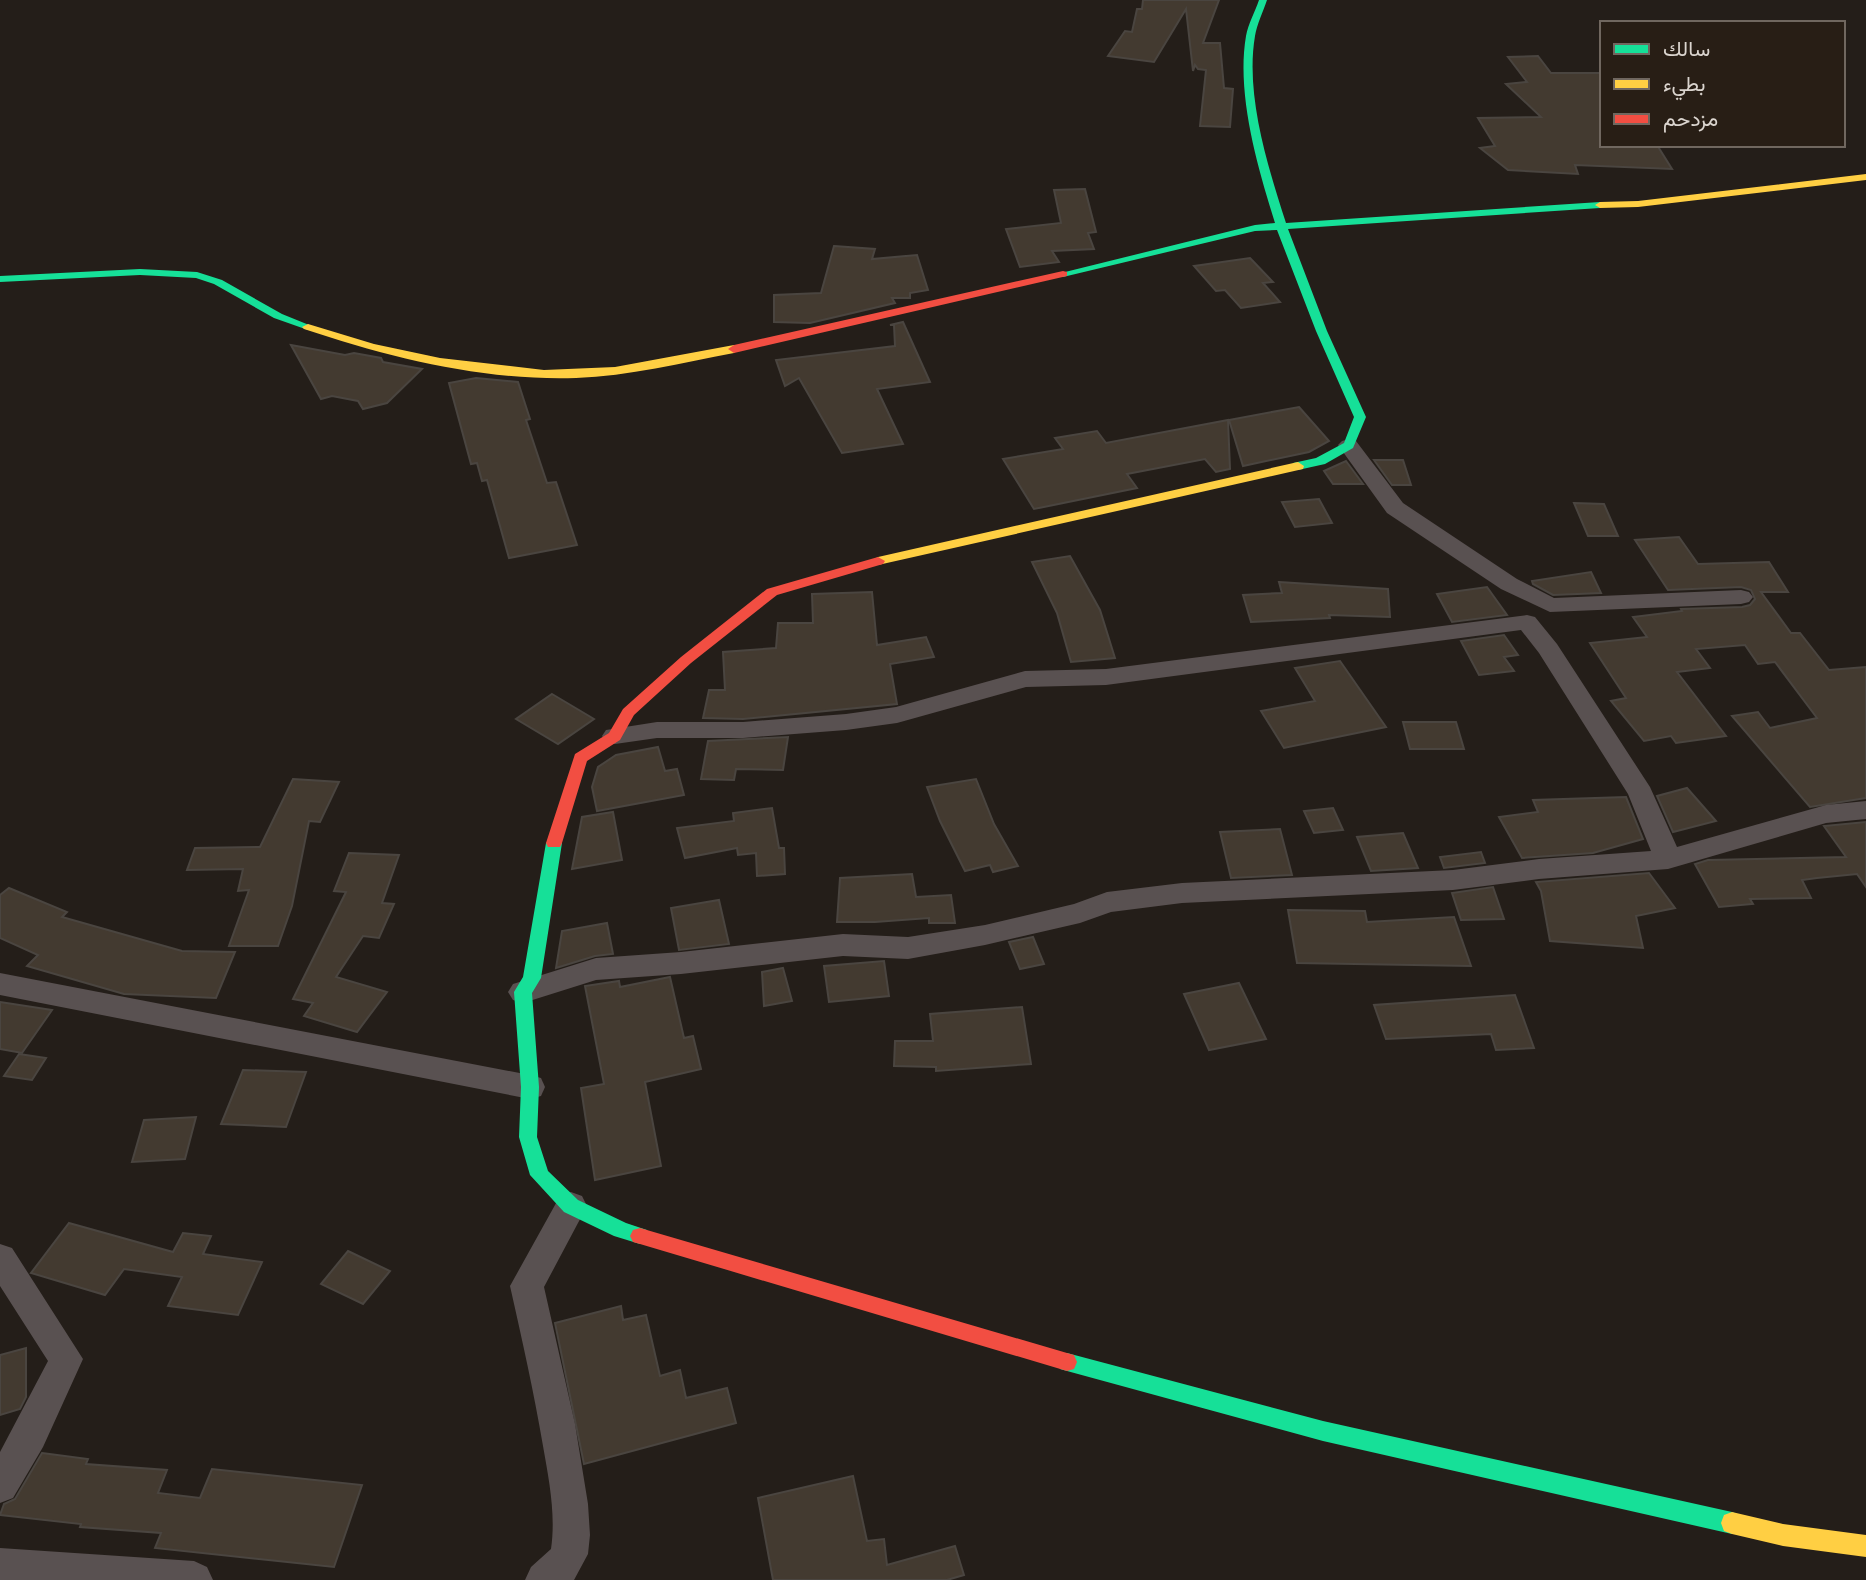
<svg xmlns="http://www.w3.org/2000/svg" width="1866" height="1580" font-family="'Times New Roman',Vazirmatn,serif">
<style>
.building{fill:#433a30;stroke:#4a4540;stroke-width:2}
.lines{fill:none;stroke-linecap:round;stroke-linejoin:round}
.street{fill:#595151;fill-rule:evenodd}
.fast{fill:#16e098;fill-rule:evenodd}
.slow{fill:#ffcf43;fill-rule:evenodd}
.jam{fill:#f24e42;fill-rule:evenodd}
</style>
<rect width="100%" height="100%" fill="#241e19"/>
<!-- building -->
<g class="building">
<polygon points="1143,0 1219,0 1203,43 1220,43 1224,88 1233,89 1230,127 1200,126 1206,70 1198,69 1195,65 1193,71 1186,9 1154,62 1108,56 1125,31 1132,32 1137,9 1142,9"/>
<polygon points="1538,56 1551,73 1602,73 1602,145 1657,145 1672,169 1575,165 1578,174 1508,170 1480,148 1495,146 1478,118 1541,117 1506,84 1527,82 1508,57"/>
<polygon points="1085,189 1096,232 1088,233 1094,249 1052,251 1059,262 1020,267 1006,229 1061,223 1054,190"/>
<polygon points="834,246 875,249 872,259 917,255 928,290 910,293 910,298 892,298 895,303 810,323 774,322 774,295 821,293"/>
<polygon points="1250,258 1273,282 1263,283 1280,302 1241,308 1225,290 1216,291 1194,266"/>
<polygon points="903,322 930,382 877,389 903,444 842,453 799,378 785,386 776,360 895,346 894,325 890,325"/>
<polygon points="291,345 345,355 354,353 381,358 383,362 422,369 387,403 363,409 358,401 332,396 321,399"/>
<polygon points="476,378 518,382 530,419 526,420 547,483 556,482 577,545 509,558 487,480 482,481 477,463 471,464 449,383"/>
<polygon points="1299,407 1329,441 1309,452 1243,466 1229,420"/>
<polygon points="1228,420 1230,469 1216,472 1205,459 1127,474 1137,488 1034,509 1003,459 1063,449 1055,438 1097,431 1106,443"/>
<polygon points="1374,460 1403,460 1411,485 1392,485"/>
<polygon points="1346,461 1363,484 1333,484 1324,471"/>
<polygon points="1319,499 1332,523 1295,527 1282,502"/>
<polygon points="1574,503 1604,504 1618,536 1588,536"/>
<polygon points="1679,537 1698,564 1769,562 1788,592 1761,592 1791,633 1800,633 1829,670 1866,667 1866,798 1810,807 1732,716 1758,712 1770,728 1817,718 1775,662 1758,664 1745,645 1696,649 1710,668 1677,672 1726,736 1676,743 1671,736 1644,741 1611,701 1626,698 1590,643 1647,637 1633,617 1682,611 1681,609 1742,607 1750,605 1755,599 1751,590 1741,587 1668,590 1635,540"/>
<polygon points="1070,556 1100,610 1115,658 1071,662 1057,613 1032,562"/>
<polygon points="1591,572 1601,593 1553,595 1533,584 1532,581"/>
<polygon points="1279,582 1388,589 1390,617 1329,615 1330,618 1251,622 1243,595 1282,593"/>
<polygon points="1487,587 1507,615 1452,622 1437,594"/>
<polygon points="872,592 877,645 926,637 934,657 890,664 897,704 743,719 703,718 709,690 725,690 723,652 776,648 778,623 813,623 812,594"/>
<polygon points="1504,635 1518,655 1504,657 1514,671 1479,675 1461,641"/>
<polygon points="1340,661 1386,727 1284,748 1261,711 1315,701 1295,668"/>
<polygon points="552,694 594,719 558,744 516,719"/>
<polygon points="1403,722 1456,722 1464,749 1410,749"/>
<polygon points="788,737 783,770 736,769 734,780 701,779 708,741"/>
<polygon points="658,747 665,771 677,769 684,795 597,811 592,787 598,767 616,755"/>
<polygon points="293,779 339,782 320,822 309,821 292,906 278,946 229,946 249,890 238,891 243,869 187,870 195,848 260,847"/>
<polygon points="976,779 994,824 1018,866 993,872 990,865 965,871 940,821 927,787"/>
<polygon points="1687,788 1716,821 1673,832 1657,796"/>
<polygon points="1626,797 1643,839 1593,853 1522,858 1499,817 1538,812 1533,800"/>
<polygon points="772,808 779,848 784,848 785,874 757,876 756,853 738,855 737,848 685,858 677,828 734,821 733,813"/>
<polygon points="1333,808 1343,830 1314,833 1304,811"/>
<polygon points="613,812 622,860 572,869 582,817"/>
<polygon points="1866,822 1866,887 1857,874 1817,878 1802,880 1811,898 1750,899 1753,904 1719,907 1695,864 1708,860 1846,857 1824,826"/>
<polygon points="1280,829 1292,875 1231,878 1220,832"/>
<polygon points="1403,833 1418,868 1371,871 1357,837"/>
<polygon points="1481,852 1485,863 1444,868 1440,857"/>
<polygon points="349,853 399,855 382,903 394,904 379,938 363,936 336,977 387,992 357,1032 304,1016 313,1003 293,999 346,892 334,891"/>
<polygon points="1649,873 1675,908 1636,916 1643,948 1550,941 1541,891 1536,882"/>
<polygon points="912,874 916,897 951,895 955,923 929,923 929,918 875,922 837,922 840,878"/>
<polygon points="1493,887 1504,919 1461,920 1452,893"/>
<polygon points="9,888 67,912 62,917 182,951 235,952 216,998 124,994 27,966 38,955 0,938 0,895"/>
<polygon points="719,900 729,944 679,950 671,908"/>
<polygon points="1288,910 1365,911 1367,922 1454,917 1471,966 1297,963"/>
<polygon points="607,923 613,954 595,956 556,968 562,931"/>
<polygon points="1033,937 1044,964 1020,969 1009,942"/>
<polygon points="884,961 889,996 829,1002 824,966"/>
<polygon points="783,968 792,1001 764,1006 762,972"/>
<polygon points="670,977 684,1038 693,1036 701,1069 645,1082 661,1166 595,1180 581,1088 604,1084 585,986 619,981 620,987"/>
<polygon points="1239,983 1266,1039 1209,1050 1184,994"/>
<polygon points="1515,995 1534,1048 1496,1050 1491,1034 1386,1039 1374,1005"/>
<polygon points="0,1002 52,1010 22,1053 0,1049"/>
<polygon points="1022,1007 1031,1064 936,1071 936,1067 894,1066 895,1041 933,1041 930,1014"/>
<polygon points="19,1054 46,1058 32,1080 4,1076"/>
<polygon points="243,1070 306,1072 286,1127 221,1124"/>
<polygon points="196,1117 185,1159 132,1162 144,1120"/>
<polygon points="69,1223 173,1252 183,1233 211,1236 203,1254 262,1262 238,1315 168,1306 182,1277 124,1269 105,1295 31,1273"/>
<polygon points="348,1251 390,1271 363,1304 321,1284"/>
<polygon points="621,1306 623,1320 646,1315 660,1376 680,1370 686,1398 727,1388 736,1423 584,1464 555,1323"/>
<polygon points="26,1348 26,1397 20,1409 0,1415 0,1355"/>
<polygon points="42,1453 88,1459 86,1464 167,1470 158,1493 200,1498 212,1469 362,1485 334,1567 155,1548 161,1533 80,1527 81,1524 0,1515 4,1504 15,1499"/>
<polygon points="853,1476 867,1541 884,1539 887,1565 955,1546 964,1575 947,1580 773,1580 758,1498"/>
</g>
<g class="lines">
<!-- street -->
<g class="street">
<polygon points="1349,439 1356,441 1403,503 1517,579 1554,598 1741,590 1749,592 1753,597 1749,602 1741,604 1550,612 1501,589 1387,513 1338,445 1342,441"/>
<polygon points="1527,615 1535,617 1557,644 1650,787 1677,847 1826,805 1866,801 1866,819 1826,823 1668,869 1539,879 1453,890 1182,903 1111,912 1080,923 985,945 908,959 843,956 681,974 596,980 523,1003 513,1000 508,992 513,984 596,958 681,952 843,934 908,937 985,925 1074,904 1107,892 1182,883 1453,870 1539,859 1651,851 1628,794 1539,653 1521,630 1106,685 1026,687 897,723 846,730 743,738 657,738 615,744 606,742 602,736 606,730 657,722 743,722 846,714 896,707 1025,671 1106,669"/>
<polygon points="0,973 530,1075 541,1078 545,1087 541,1096 530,1099 0,995"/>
<path d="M 571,1192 L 582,1196 L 587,1206 L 544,1287 L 575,1424 L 588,1504 L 590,1535 L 588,1554 L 574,1580 L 525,1580 L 531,1567 L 551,1549 C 556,1515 549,1480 543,1446 C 534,1393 522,1339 510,1286 L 560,1196 Z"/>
<polygon points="0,1244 12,1248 83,1359 43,1447 13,1498 0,1503 0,1452 48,1361 0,1286"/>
<polygon points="0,1548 194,1561 207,1567 213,1580 0,1580"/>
</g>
<!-- fast -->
<g class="fast">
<path d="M 1259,0 L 1267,0 C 1263,12 1257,24 1255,36 C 1245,95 1268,167 1286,223 L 1600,202 L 1605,205 L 1600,208 L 1288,229 L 1327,331 L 1366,417 L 1353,448 L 1325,464 L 1298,470 L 1292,466 L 1293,463 L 1316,458 L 1344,443 L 1354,417 L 1316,331 L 1277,230 L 1255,231 L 1063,277 L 1057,274 L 1255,225 L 1275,223 C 1258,168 1236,95 1246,36 C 1248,24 1255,12 1259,0 Z"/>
<polygon points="140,269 197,272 222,280 282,314 314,327 308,330 274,318 214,284 196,278 140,275 0,282 0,276"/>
<polygon points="554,837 562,843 541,978 532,993 539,1087 537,1137 548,1171 578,1200 626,1223 647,1230 650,1236 647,1242 640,1244 614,1236 564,1212 530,1175 519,1137 521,1087 514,992 523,977 546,843"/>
<polygon points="1067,1353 1323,1421 1732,1512 1740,1515 1743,1523 1740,1531 1732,1534 1323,1441 1067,1371 1060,1369 1057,1362 1060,1355"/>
</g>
<!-- slow -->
<g class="slow">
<polygon points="1866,174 1866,180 1638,207 1600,208 1595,205 1600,202 1638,201"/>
<path d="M 308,324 L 374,344 L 440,358 L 544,370 L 615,367 L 734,345 L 740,349 L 734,353 C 682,363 629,376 576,378 C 484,381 391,358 304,329 L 302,327 Z"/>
<polygon points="1298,462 1304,466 1303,469 878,565 871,561 878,557"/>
<polygon points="1732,1512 1783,1524 1866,1535 1866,1557 1783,1546 1732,1534 1724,1531 1721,1523 1724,1515"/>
</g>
<!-- jam -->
<g class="jam">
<polygon points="1063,271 1067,272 1067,276 734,353 728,349 734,345"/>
<polygon points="878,557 885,561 883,564 777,595 691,663 634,715 620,740 587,761 562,843 560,847 548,847 546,843 575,754 609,733 623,709 681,657 767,589"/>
<polygon points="640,1228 1067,1353 1074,1355 1077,1362 1074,1369 1067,1371 640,1244 633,1242 630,1236 633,1230"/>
</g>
</g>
<!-- legend -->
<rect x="1600" y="21" width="245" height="126" fill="#281e15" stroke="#70675f" stroke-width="2"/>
<rect x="1614" y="44" width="35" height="10" fill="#16e098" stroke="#70675f" stroke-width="2"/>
<text x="1663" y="56" font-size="21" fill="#dbd5cf">سالك</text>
<rect x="1614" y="79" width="35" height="10" fill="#ffcf43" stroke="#70675f" stroke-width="2"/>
<text x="1663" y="91" font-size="21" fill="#dbd5cf">بطيء</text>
<rect x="1614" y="114" width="35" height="10" fill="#f24e42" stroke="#70675f" stroke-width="2"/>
<text x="1663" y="126" font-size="21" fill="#dbd5cf">مزدحم</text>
</svg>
